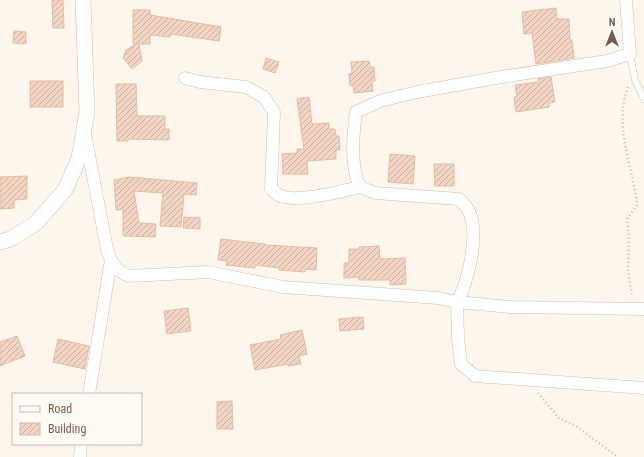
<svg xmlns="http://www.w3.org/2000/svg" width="644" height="457" font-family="'Roboto Condensed',sans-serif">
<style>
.building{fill:url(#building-hatch);stroke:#e6bba3}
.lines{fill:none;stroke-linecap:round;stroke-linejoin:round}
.service-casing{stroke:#d1beb0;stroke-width:7}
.minor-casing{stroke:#d1beb0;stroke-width:13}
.tertiary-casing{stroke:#d1beb0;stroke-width:16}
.path{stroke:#d9b8a5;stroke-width:2.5;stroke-dasharray:1 3;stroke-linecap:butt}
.service{stroke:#fff;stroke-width:6}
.minor{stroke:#fff;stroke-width:12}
.tertiary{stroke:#fff;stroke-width:15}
</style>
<defs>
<pattern id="building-hatch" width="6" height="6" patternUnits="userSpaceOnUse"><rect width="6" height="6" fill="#f3d5c3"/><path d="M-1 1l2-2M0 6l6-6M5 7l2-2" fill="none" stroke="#cab0a1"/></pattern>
</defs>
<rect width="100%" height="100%" fill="#fdf6ec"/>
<!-- building -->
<g class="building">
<polygon points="52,0 63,0 64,28 53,28"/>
<polygon points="556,8 557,19 569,19 570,40 572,40 574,58 536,64 532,33 524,34 522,12"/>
<polygon points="133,10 150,10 150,15 221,27 219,41 171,34 170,37 150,35 150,44 139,44 142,61 132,69 123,58 126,50 136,44 133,44"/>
<polygon points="14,31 26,32 26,44 13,43"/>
<polygon points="266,58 279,62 275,73 263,69"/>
<polygon points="369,61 370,67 374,67 375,81 372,81 373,91 354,93 353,85 350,86 349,74 352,73 351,62"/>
<polygon points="551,77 555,102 549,103 549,107 516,112 514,97 517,96 515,85 538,82 538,79"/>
<rect x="30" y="81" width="33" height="26"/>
<polygon points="116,84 136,84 137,116 165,116 165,129 169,129 169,140 128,139 128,141 117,141"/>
<polygon points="309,97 312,124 329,123 329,129 335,129 336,136 339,136 340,150 336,150 336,159 307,161 308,174 283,174 282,154 297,153 297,149 304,149 297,99"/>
<polygon points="390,154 415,156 413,184 388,182"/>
<polygon points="434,164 454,164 454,186 435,186"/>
<polygon points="27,176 27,199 14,200 14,208 0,209 0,177"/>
<polygon points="129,177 197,183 196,195 184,194 181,227 160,226 163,193 134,191 139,223 156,224 155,237 123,236 123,209 116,210 114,180"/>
<polygon points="184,217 200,218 200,229 183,228"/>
<polygon points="221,239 265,244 265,245 317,248 316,270 305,269 305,272 279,270 279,268 255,265 255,268 226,265 227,261 218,260"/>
<polygon points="379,246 380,259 405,258 406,284 390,285 390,280 359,280 359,277 344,278 344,263 349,263 349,249 359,249 359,247"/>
<polygon points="188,308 191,331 167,334 164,311"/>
<polygon points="363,317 364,329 340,331 339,319"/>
<polygon points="302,330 307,354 299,356 301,364 288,366 288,364 255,370 250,345 281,339 280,335"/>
<polygon points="17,336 25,356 0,366 0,342"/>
<polygon points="58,339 89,346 85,369 53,362"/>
<polygon points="232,401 233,429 217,429 217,402"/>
</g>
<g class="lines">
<defs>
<polyline id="service" points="630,54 635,80 644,99"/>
<g id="minor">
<path d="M 185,78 L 200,82 L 246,87 L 264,97 L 274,112 L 271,189 C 273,191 276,193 278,195 C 295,204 342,191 360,187"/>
<path d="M 85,134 L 107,249 C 111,263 116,271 129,276 L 208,272 L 283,287 L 438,298 L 457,302 C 468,281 478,240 471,217 C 470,210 464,204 459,199 L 375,193 L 360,187 C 350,166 353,135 356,112 L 380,101 L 417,92 L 501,77 L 607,61 L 630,54 L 626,0"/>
<polyline points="644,309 511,307 457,302 458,339 461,364 475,376 644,388"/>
<polyline points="89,394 111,260"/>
<polyline points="80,457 81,444"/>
</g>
<polyline id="tertiary" points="0,242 10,239 35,224 65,190 79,158 87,112 83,0"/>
</defs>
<!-- service casing -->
<use href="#service" class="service-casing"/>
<!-- minor casing -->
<use href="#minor" class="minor-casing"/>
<!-- tertiary casing -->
<use href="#tertiary" class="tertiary-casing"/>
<!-- path -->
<g class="path">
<path d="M 628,87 C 613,128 633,165 637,205 L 627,219 L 629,237 L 628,270 L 632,297"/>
<polyline points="538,393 559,418 577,427 618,457"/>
</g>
<!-- service -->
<use href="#service" class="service"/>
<!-- minor -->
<use href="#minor" class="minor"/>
<!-- tertiary -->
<use href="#tertiary" class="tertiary"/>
</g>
<!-- legend -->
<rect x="12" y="393" width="130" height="52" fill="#fffaf3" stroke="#cabbb1"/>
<rect x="20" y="406" width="20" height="6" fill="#ffffff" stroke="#cabbb1"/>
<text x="48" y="413" font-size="12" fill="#7a5c4d">Road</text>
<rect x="20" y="423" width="20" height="12" fill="url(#building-hatch)" stroke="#cabbb1"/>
<text x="48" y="433" font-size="12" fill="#7a5c4d">Building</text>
<!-- north arrow -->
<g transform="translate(612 32)" stroke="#fffaf3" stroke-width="3" paint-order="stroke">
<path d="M0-3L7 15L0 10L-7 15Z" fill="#7a5c4d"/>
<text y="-6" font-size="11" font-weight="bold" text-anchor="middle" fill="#7a5c4d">N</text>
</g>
</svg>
